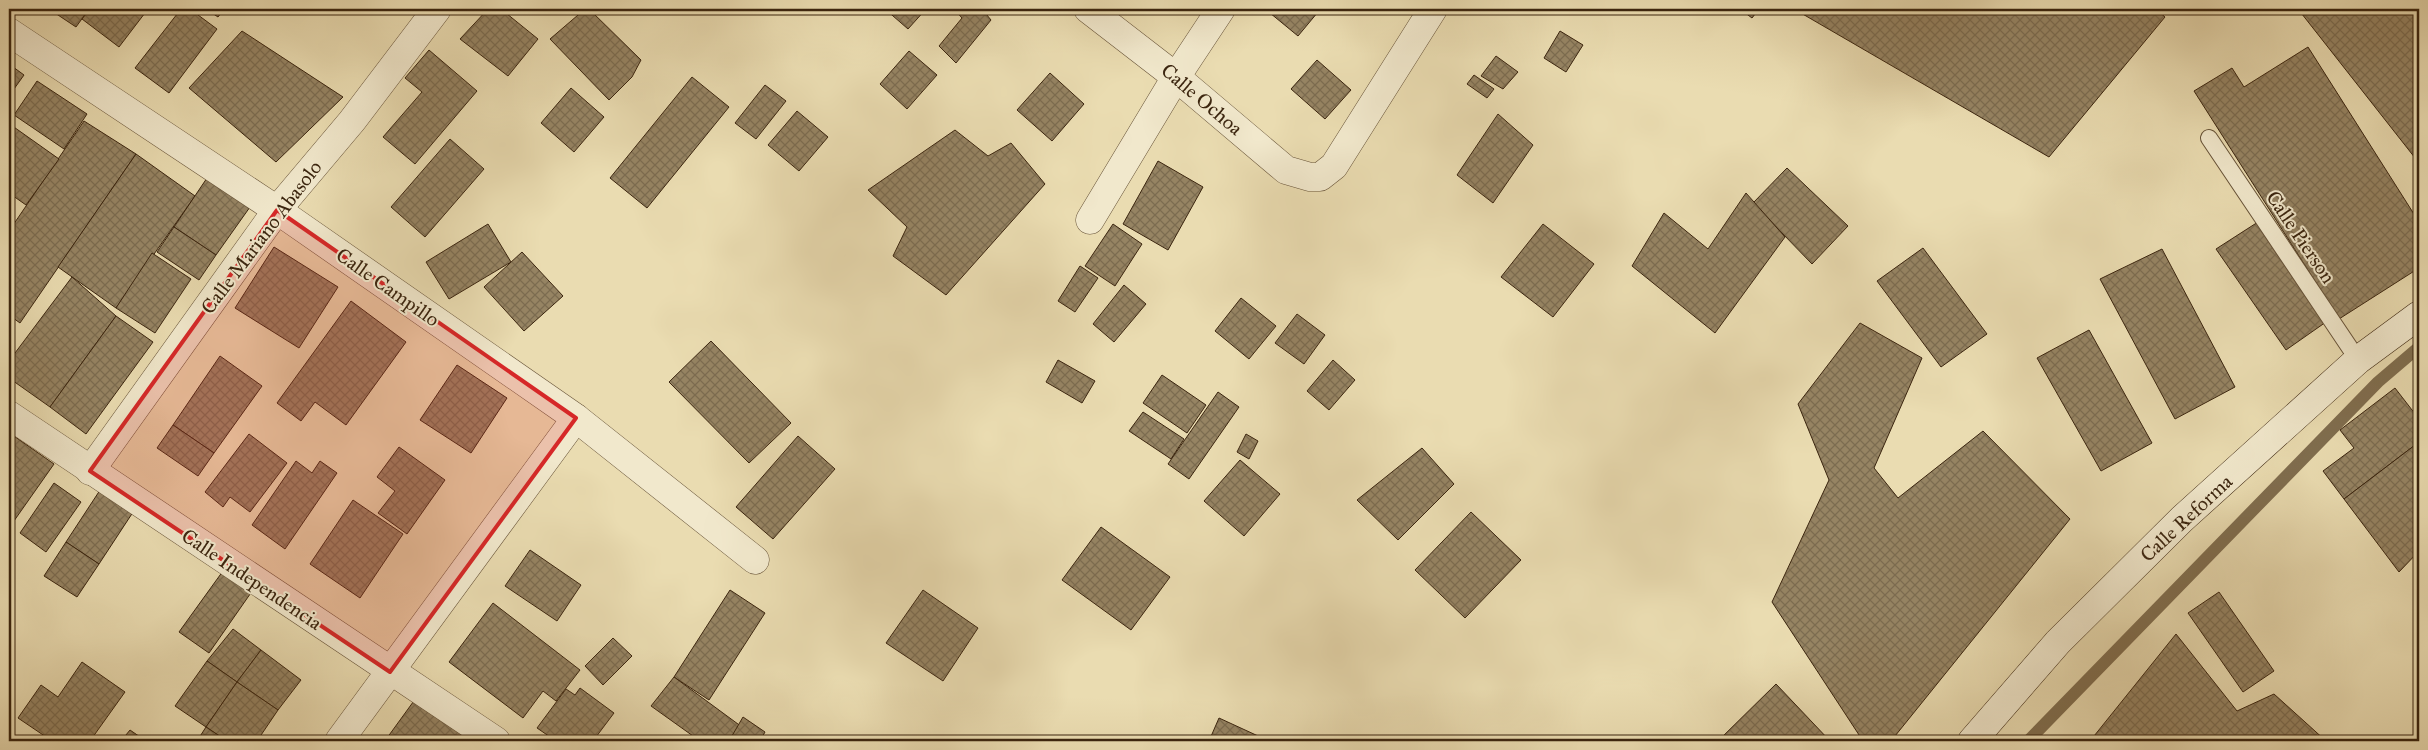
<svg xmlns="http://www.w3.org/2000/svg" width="2428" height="750" font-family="'IM FELL Great Primer',serif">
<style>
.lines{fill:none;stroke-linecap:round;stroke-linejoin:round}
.stream{stroke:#806e4f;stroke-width:12}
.building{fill:url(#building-cross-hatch);stroke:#3b250f}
.lane-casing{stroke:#675338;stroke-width:18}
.street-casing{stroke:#675338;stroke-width:29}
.secondary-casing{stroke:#3b250f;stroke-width:29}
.lane{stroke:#f1e8cc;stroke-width:16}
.street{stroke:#f1e8cc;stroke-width:28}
.secondary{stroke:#f1e8cc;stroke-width:28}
.marked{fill:#d62828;fill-opacity:0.2;stroke:#d62828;stroke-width:4;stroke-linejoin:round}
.labels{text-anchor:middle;stroke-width:4;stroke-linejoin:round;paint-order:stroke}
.street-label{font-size:20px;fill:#3b250f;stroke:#f1e8cc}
</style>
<defs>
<pattern id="building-cross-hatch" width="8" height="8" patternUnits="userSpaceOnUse" patternTransform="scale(1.25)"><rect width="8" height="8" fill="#968463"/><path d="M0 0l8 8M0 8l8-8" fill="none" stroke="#7c6c50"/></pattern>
</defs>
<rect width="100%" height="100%" fill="#eadcb1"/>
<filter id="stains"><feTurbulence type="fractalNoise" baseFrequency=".004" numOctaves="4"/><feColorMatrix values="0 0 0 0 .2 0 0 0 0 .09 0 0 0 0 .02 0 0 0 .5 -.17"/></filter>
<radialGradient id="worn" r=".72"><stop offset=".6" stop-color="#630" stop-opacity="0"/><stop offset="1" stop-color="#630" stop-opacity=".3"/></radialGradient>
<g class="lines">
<!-- stream -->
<polyline class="stream" points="2028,741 2378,382 2419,347"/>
</g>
<!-- building -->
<g class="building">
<polygon points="49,9 89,9 76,27"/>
<polygon points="90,9 148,9 119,47 82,19"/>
<polygon points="181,9 190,9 217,29 169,93 135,68"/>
<polygon points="206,9 224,9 218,17"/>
<polygon points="488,9 501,9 538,39 508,76 460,39"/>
<polygon points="585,9 589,9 641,60 632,77 609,100 550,39"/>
<polygon points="885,9 926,9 908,29"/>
<polygon points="954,9 982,9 991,20 956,63 939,46 962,18"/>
<polygon points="1274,9 1314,9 1318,12 1298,36 1270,13"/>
<polygon points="1615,9 1627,9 1621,15"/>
<polygon points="1740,9 1759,9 1752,18"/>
<polygon points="1794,9 2156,9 2165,17 2049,157"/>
<polygon points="2298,9 2419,9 2419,163"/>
<polygon points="242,31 343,97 276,162 189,88"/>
<polygon points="1560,31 1583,45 1566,72 1544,58"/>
<polygon points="2308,47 2419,222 2419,268 2339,319 2194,91 2232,68 2244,87"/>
<polygon points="429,50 477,91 415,164 383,137 422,92 405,78"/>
<polygon points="909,51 937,75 907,109 880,84"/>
<polygon points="1496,56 1518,72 1503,89 1481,76"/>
<polygon points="1317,60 1351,90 1325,119 1291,89"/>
<polygon points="9,64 24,75 9,96"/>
<polygon points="1050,73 1084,104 1052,141 1017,110"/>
<polygon points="1474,75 1494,89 1487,98 1467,84"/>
<polygon points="692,77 729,107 647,208 610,178"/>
<polygon points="37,81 87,114 64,149 14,115"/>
<polygon points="765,85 786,101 756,139 735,123"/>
<polygon points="571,88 604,117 574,152 541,123"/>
<polygon points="797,111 828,137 799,171 768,145"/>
<polygon points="1498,114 1533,145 1493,203 1457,175"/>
<polygon points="84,121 136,154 20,323 9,315 9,231"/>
<polygon points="11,125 59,159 26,205 9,193 9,128"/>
<polygon points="955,130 988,156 1011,143 1045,184 946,295 893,256 907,227 868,190"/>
<polygon points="450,139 484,169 425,237 391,207"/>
<polygon points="136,154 195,196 116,308 58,267"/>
<polygon points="1158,161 1203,187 1168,250 1123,224"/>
<polygon points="1787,168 1848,226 1812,264 1753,203"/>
<polygon points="207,178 250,207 216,255 174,227"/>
<polygon points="1746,193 1785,237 1715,333 1632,266 1664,213 1708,249"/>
<polygon points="2258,222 2326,322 2286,350 2216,249"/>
<polygon points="488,224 511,262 449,299 426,262"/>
<polygon points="1113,224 1142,244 1115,286 1085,266"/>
<polygon points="1543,224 1594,264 1553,317 1501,277"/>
<polygon points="174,227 216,255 199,280 157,252"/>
<polygon points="274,247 338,287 299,348 235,308"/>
<polygon points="1923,248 1987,334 1941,367 1877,281"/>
<polygon points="2162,249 2235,387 2175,419 2100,279"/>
<polygon points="522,252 563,296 524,331 484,287"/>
<polygon points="152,253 191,279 155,333 116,308"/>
<polygon points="1080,266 1098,278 1075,312 1058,301"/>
<polygon points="72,277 116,316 50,407 9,378 9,361"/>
<polygon points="1124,285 1146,304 1114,342 1093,324"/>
<polygon points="1241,298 1276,326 1249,359 1215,331"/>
<polygon points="351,301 406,342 346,425 315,402 301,421 277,403"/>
<polygon points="1297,314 1325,335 1304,364 1275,343"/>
<polygon points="116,316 153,342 86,434 50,407"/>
<polygon points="1860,323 1922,358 1874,468 1898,498 1983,431 2070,519 1891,741 1863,741 1772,602 1829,480 1798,404"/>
<polygon points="2089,330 2152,443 2101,471 2037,358"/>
<polygon points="711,341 791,423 749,463 669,382"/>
<polygon points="220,356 262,386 214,453 173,425"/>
<polygon points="1058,360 1095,381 1082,403 1046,382"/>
<polygon points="1333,360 1355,380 1329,410 1307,391"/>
<polygon points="457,365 507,398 471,453 420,420"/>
<polygon points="1162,375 1206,405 1187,433 1143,403"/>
<polygon points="2395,388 2419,419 2419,442 2344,499 2323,471 2354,448 2340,430"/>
<polygon points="1218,392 1239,407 1189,479 1168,464"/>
<polygon points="1143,412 1184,439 1171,459 1129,431"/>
<polygon points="173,425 214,453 198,476 157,448"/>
<polygon points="11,434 54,464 9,528 9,438"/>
<polygon points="249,434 287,463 250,512 230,497 223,507 205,492"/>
<polygon points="1246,434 1258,441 1249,459 1237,452"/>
<polygon points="798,436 835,469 773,539 736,507"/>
<polygon points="2419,442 2419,551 2399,572 2344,499"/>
<polygon points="399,447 445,480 407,534 378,513 395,491 377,477"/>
<polygon points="1422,448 1454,484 1398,540 1357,500"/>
<polygon points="1240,460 1280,494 1244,536 1204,501"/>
<polygon points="296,461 312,473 320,461 337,473 285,549 252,525"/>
<polygon points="106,481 139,503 99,564 66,542"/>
<polygon points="54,483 81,502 46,552 20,533"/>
<polygon points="353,500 403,534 360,598 310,564"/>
<polygon points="1471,512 1521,560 1465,618 1415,570"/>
<polygon points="1101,527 1170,577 1131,630 1062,580"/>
<polygon points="66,542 99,564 77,597 44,576"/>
<polygon points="530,550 581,585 557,621 505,586"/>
<polygon points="228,564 255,587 209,653 179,632"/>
<polygon points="730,590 765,613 709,700 674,677"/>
<polygon points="923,590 978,628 943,681 886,643"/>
<polygon points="2219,592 2274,671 2243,692 2188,613"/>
<polygon points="493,603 580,670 556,701 543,691 523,718 449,662"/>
<polygon points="233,629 261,650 237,682 207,661"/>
<polygon points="2176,634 2237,711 2274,694 2326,741 2090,741"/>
<polygon points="613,638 632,656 603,685 585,666"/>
<polygon points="261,650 301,680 278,710 237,682"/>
<polygon points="207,661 237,682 206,727 175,706"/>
<polygon points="82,662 125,692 90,741 52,741 18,718 41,685 58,697"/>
<polygon points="674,677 742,727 731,741 700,741 651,706"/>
<polygon points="237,682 278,710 257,741 227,741 206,727"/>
<polygon points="1776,684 1830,741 1718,741"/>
<polygon points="580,688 614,713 593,741 556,741 537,728 566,689 575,695"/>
<polygon points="416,698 477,741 392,741 387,738"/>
<polygon points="743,717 765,732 760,741 729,741"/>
<polygon points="1219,718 1269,741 1209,741"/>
<polygon points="206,727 227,741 197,741"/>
<polygon points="130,730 146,741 121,741"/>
</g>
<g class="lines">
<defs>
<polyline id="lane" points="2209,138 2358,360"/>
<g id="street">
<polyline points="1088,9 1176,77 1286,170 1310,177 1320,177 1334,166 1433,9"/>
<polyline points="9,32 277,210 576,418 755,560"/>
<polyline points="1090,220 1176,77 1221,9"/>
<polyline points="9,415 496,741"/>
<polyline points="90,471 277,210 352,121 437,9"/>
<polyline points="339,741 576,418"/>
</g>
<polyline id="secondary" points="1972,741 2058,642 2182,519 2358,360 2419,315"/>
</defs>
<!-- lane casing -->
<use href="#lane" class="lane-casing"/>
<!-- street casing -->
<use href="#street" class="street-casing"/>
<!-- secondary casing -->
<use href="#secondary" class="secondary-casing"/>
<!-- lane -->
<use href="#lane" class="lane"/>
<!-- street -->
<use href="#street" class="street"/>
<!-- secondary -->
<use href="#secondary" class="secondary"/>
</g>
<!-- marked area -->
<path class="marked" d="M 277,210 L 576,418 L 390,672 L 90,471 Z"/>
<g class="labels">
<!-- street labels -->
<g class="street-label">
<text transform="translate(1202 99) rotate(40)" y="7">Calle Ochoa</text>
<text transform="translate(261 237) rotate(-53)" y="7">Calle Mariano Abasolo</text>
<text transform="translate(2301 237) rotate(56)" y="7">Calle Pierson</text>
<text transform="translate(388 287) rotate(35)" y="7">Calle Campillo</text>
<text transform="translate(2186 518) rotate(-43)" y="7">Calle Reforma</text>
<text transform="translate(252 579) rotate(34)" y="7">Calle Independencia</text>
</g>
</g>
<!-- margin -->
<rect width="2428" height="750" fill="none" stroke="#eadcb1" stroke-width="30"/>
<rect x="10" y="10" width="2408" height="730" fill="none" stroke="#3b250f" stroke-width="2.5"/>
<rect x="15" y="15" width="2398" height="720" fill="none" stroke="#3b250f"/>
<rect width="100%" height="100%" filter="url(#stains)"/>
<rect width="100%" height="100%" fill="url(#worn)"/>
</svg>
